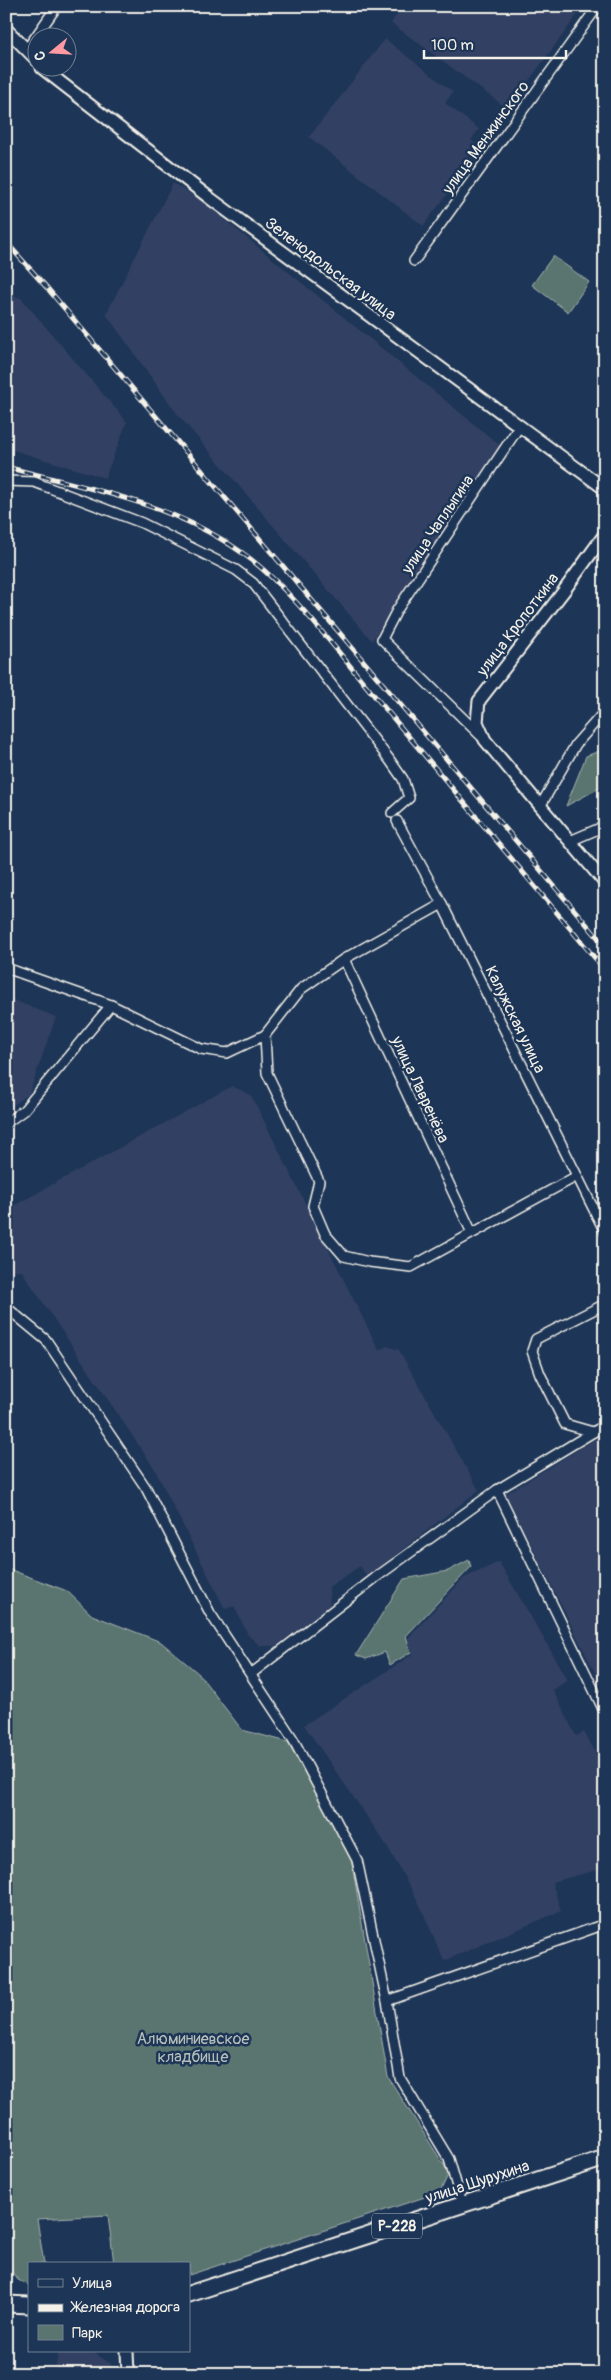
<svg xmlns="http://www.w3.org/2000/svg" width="611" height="2380" font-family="Pangolin,sans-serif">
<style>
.built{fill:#304164}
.green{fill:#5a7470;stroke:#a7b2ac}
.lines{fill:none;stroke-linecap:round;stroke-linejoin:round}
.street-casing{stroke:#f4f1e8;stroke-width:12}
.secondary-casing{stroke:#f4f1e8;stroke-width:15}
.highway-casing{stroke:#f4f1e8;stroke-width:19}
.street{stroke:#1d3557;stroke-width:9}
.secondary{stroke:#1d3557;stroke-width:11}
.highway{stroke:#1d3557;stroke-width:15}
.rail-casing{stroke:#f4f1e8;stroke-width:5}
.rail{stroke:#1d3557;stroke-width:3;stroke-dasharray:9;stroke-linecap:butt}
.labels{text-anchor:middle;stroke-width:5;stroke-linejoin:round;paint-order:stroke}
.shield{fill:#1d3557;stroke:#b4b9bc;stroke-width:1}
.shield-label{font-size:15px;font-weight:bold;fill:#f4f1e8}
.street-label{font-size:16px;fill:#f4f1e8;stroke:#1d3557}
.park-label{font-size:16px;fill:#b6bfb8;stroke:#1d3557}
</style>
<rect width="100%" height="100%" fill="#1d3557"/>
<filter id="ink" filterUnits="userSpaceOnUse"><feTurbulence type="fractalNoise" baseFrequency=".02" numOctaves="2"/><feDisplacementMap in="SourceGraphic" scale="10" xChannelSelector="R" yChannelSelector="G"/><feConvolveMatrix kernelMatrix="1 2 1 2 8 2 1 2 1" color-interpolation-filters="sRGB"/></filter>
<g filter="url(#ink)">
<!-- built -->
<g class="built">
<polygon points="403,6 584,6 508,109 391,23"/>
<polygon points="385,39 453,92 445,103 479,129 471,140 482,149 423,226 309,137"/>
<polygon points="173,183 202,201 502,447 372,641 178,415 106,314"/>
<polygon points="6,293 21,298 127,422 105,478 6,448"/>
<polygon points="6,997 56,1017 29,1094 6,1110"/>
<polygon points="232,1086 251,1095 379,1350 387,1346 399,1350 479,1490 367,1577 360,1566 329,1587 330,1605 276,1646 260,1646 248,1635 234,1606 225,1609 154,1468 21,1270 6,1271 6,1210"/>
<polygon points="605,1433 605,1693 506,1494"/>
<polygon points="499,1562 568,1680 553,1690 576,1736 584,1732 605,1769 605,1868 552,1882 561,1911 444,1961 419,1903 387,1846 304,1725 413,1654 408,1638 464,1578"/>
<polygon points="59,2351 92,2351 111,2364 110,2374 63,2374 55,2369"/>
</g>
<!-- green -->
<g class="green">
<polygon points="553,256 589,282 568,312 532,285"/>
<polygon points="605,749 605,785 566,806 586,756"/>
<polygon points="469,1560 471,1567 406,1636 411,1652 390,1665 385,1652 366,1659 356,1655 404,1579 448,1571"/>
<polygon points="6,1568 67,1591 92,1615 161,1642 199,1674 242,1730 288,1742 350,1852 388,2077 449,2173 440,2192 189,2275 189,2264 114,2264 108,2215 37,2219 44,2264 29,2264 29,2285 18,2280 6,2264"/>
</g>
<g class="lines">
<defs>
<g id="street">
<polyline points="27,49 57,6"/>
<polyline points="414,261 598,6"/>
<polyline points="6,481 34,482 142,523 236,570 253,583 389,759 403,779 409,798 392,813"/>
<polyline points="481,736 382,639 397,610 519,427"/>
<polyline points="541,805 576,744 605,711"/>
<polyline points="397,821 442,904 605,1232"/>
<polyline points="570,841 605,826"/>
<polyline points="344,959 472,1233"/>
<polyline points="6,968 111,1005 201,1049 227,1053 265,1035 301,989 344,959 442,904"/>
<polyline points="265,1035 267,1073 319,1181 313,1206 325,1234 344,1256 369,1262 411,1267 577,1176"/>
<polyline points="6,1123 24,1110 111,1005"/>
<polyline points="597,1216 605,1209"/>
<polyline points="6,1307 46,1340 146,1488 210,1613 293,1739 357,1860 387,2001 400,2078 449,2159 462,2204"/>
<polyline points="593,1432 565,1424 540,1374 532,1351 536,1339 605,1304"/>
<polyline points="497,1490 605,1713"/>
<polyline points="251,1674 375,1578 497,1490 605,1425"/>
<polyline points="387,2001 605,1924"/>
</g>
<g id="secondary">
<polyline points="6,29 38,61"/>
<polyline points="42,68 211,199 605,489"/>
<polyline points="605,534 563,592 479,701 477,722 485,740 605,883"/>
<polyline points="127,2351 128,2374"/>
</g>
<g id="highway">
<polyline points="189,2294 605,2158"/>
<polyline points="6,2304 29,2305"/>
</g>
</defs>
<!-- street casing -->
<use href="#street" class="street-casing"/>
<!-- secondary casing -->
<use href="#secondary" class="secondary-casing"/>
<!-- highway casing -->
<use href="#highway" class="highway-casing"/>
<!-- street -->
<use href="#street" class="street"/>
<!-- secondary -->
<use href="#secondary" class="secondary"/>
<!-- highway -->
<use href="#highway" class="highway"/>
<defs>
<g id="rail">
<polyline points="6,242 48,289 605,946"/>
<path d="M 6,467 C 87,488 172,503 241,552 C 290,586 339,654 378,700 C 454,790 529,880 605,970"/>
</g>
</defs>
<!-- rail casing -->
<use href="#rail" class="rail-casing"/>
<!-- rail -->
<use href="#rail" class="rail"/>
</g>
</g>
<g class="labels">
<!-- shield labels -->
<rect class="shield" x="372" y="2213.5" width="50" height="25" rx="4"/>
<g class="shield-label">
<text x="397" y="2231">Р-228</text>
</g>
<!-- street labels -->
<g class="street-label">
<text transform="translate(485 137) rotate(-54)" y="6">улица Менжинского</text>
<text transform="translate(331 268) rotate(37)" y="6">Зеленодольская улица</text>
<text transform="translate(437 524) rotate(-56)" y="6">улица Чаплыгина</text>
<text transform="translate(517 624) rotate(-53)" y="6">улица Кропоткина</text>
<text transform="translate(516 1019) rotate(64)" y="6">Калужская улица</text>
<text transform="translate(421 1089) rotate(65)" y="6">улица Лавренёва</text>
<text transform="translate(477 2181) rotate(-18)" y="6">улица Шурухина</text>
</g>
<!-- park labels -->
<g class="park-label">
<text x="193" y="2044">Алюминиевское<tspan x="193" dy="18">кладбище</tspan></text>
</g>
</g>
<!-- margin -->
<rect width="611" height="2380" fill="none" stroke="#1d3557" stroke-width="25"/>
<rect x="12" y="12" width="586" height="2355" fill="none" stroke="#f4f1e8" stroke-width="2" filter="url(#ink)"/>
<!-- legend -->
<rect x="28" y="2262" width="162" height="90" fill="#1d3557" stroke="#738091"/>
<rect x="38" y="2279" width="25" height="8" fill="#1d3557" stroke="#738091"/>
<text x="72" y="2288" font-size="15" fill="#f4f1e8">Улица</text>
<rect x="38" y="2304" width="25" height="8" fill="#f4f1e8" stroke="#738091"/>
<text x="72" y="2312" font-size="15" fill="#f4f1e8">Железная дорога</text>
<rect x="38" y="2325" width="25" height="15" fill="#5a7470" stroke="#738091"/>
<text x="72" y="2338" font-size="15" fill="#f4f1e8">Парк</text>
<!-- north arrow -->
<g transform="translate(52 52) rotate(252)"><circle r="24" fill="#1d3557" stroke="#738091"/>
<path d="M0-4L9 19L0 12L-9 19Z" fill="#ff9aa2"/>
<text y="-8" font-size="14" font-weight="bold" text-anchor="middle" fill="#f4f1e8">С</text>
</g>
<!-- scale -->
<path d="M424 50v8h142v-8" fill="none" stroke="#f4f1e8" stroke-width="2.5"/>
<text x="431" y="50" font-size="15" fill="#f4f1e8" stroke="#1d3557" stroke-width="4" paint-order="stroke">100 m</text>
</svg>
